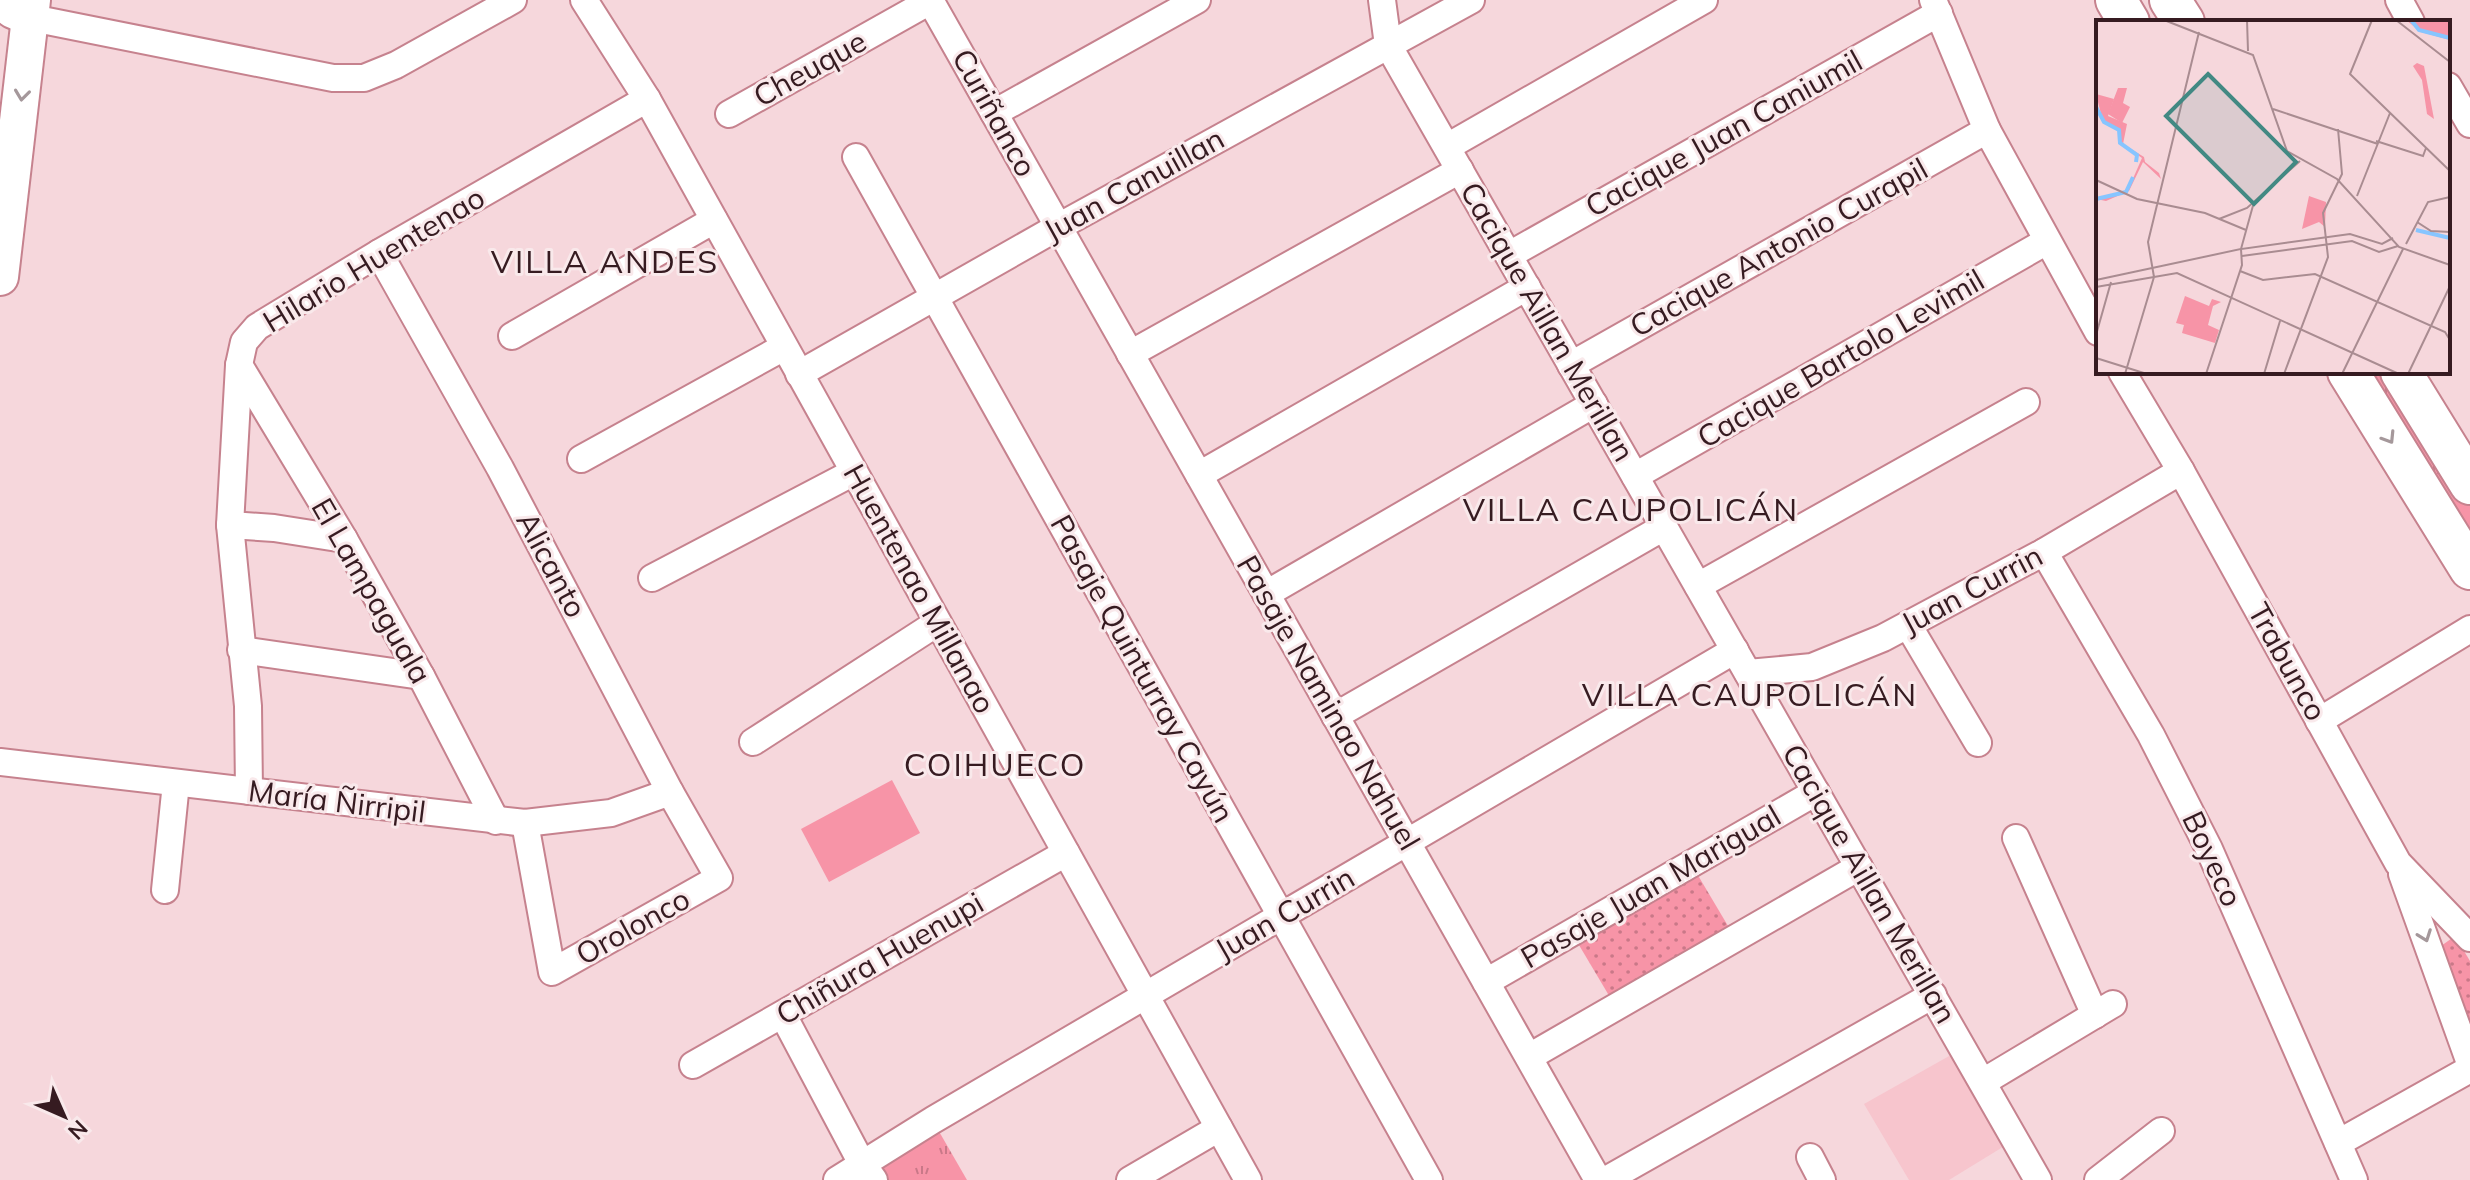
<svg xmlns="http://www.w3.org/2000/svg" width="2470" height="1180" font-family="Mulish,sans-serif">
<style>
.built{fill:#f7c5cd}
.grass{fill:url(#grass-tufts)}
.park{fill:url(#park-dots)}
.pitch{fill:#f794a7}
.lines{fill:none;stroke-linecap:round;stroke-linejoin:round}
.street-casing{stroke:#c6828e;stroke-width:30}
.secondary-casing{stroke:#c6828e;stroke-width:40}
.primary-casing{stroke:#c6828e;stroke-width:44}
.street{stroke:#fff;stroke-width:26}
.secondary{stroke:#fff;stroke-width:36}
.primary{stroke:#fff;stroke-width:40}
.oneway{stroke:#a5989b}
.labels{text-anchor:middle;stroke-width:6;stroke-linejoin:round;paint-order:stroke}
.street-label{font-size:30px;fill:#361b21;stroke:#f9e9eb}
.neighbourhood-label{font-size:32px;letter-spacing:2px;fill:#361b21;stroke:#f9e9eb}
.inset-river{fill:none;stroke:#87c5ff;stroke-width:4}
.inset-road{fill:none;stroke:#a98c91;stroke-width:2}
.view{fill:#428983;fill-opacity:0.15;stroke:#428983;stroke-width:4}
.inset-edge{fill:none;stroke:#361b21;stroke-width:4}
</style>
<defs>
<pattern id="grass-tufts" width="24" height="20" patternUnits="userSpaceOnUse" patternTransform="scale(2)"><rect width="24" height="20" fill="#f794a7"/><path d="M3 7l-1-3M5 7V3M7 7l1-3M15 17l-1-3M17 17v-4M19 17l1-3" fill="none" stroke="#c97888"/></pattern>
<pattern id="park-dots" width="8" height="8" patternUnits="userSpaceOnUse" patternTransform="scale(2)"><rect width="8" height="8" fill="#f794a7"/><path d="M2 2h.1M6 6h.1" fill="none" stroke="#c97888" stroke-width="1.8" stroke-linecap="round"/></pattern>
</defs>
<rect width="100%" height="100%" fill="#f6d7dc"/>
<!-- built -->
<polygon class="built" points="1958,1051 2011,1142 1949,1180 1909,1180 1864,1104"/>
<!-- grass -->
<g class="grass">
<polygon points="2359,372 2392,372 2470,496 2470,550"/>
<polygon points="937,1128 967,1180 886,1180 875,1165"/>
</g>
<!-- park -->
<g class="park">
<polygon points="1696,872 1731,931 1611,999 1576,940"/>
<polygon points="2455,936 2470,961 2470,1021 2441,946"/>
</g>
<!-- pitch -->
<polygon class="pitch" points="892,780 920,833 829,882 801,829"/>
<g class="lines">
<defs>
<g id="street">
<polyline points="584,0 647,99 1248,1180"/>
<polyline points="930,0 1598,1180"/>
<polyline points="1382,0 1388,45 2038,1180"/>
<polyline points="1933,0 1987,130 2098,332"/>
<polyline points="2399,0 2411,22"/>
<polyline points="32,18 333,78 364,78 396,65 513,0"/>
<polyline points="2448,86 2470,124"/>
<polyline points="994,113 1197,0"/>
<polyline points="729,114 932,0"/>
<polyline points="1447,147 1704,0"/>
<polyline points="856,157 1429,1180"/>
<polyline points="379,253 500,468 670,792 719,878 552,972 525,823"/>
<polyline points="1509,255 1939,13"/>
<polyline points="512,336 714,220"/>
<polyline points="1130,354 1460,170"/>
<polyline points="239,365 344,539 421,676 496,821"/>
<polyline points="1571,365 1987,130"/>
<polyline points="2122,372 2181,471 2398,863 2470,938"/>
<polyline points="799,374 1058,227 1471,0"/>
<polyline points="581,459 784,347"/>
<polyline points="1199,475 1527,287"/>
<polyline points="1635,476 2047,241"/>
<polyline points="230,525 274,528 344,539"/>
<polyline points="2044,552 2151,735 2209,849 2354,1180"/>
<polyline points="652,578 854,472"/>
<polyline points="1698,586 2026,402"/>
<polyline points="1266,594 1594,404"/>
<polyline points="1908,625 1978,743"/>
<polyline points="241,650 421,676"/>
<polyline points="1748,673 1812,667 1883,638 2044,552 2181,471"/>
<polyline points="1335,716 1664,527"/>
<polyline points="2319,721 2470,629"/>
<polyline points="753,742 937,623"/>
<polyline points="0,762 525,823 611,813 670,792"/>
<polyline points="249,791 248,706 230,525 239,365 244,342 257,327 379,253 647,99"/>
<polyline points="2016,838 2095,1015"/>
<polyline points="2402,874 2470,1063"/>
<polyline points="165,890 176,783"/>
<polyline points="1486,982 1816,792"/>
<polyline points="783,1015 861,1162 874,1180"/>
<polyline points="1529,1057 1859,867"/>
<polyline points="693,1065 1066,853"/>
<polyline points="1983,1082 2113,1004"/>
<polyline points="2338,1143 2470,1069"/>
<polyline points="1810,1157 1822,1180"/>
<polyline points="837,1180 933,1120 1735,650"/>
<polyline points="1130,1180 1219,1128"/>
<polyline points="1606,1180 1933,995"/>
<polyline points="2098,1180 2161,1131"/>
</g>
<g id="secondary">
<polyline points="0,0 13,10 32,18"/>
<polyline points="0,277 32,0"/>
</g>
<g id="primary">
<polyline points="2116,0 2129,22"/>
<polyline points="2170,0 2184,22"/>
<polyline points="2348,372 2470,569"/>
<polyline points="2401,372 2470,484"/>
</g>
</defs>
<!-- street casing -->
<use href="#street" class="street-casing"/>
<!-- secondary casing -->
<use href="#secondary" class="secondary-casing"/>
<!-- primary casing -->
<use href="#primary" class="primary-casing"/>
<!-- street -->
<use href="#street" class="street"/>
<!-- secondary -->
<use href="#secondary" class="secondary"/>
<!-- primary -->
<use href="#primary" class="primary"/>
</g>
<!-- one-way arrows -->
<defs><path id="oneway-chevron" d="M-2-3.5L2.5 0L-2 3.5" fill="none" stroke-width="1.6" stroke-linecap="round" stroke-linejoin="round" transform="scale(2)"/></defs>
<g class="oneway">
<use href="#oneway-chevron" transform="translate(22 95) rotate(97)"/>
<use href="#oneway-chevron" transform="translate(2389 438) rotate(58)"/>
<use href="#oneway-chevron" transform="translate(2425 936) rotate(70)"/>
</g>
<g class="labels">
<!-- street labels -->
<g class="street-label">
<text transform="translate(810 69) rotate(-29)" y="10">Cheuque</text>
<text transform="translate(994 113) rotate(61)" y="10">Curiñanco</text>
<text transform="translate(1724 134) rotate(-29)" y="10">Cacique Juan Caniumil</text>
<text transform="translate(1134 185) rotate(-29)" y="10">Juan Canuillan</text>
<text transform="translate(1779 248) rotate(-29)" y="10">Cacique Antonio Curapil</text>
<text transform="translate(374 260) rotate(-31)" y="10">Hilario Huentenao</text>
<text transform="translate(1547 322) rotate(60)" y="10">Cacique Aillan Merillan</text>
<text transform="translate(1841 359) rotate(-30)" y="10">Cacique Bartolo Levimil</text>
<text transform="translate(551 565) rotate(62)" y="10">Alicanto</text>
<text transform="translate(919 589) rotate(61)" y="10">Huentenao Millanao</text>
<text transform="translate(1972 590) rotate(-28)" y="10">Juan Currin</text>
<text transform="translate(371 591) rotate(60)" y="10">El Lampaguala</text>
<text transform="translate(2287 662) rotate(61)" y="10">Trabunco</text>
<text transform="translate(1142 669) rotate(61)" y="10">Pasaje Quinturray Cayún</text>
<text transform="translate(1328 703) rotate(60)" y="10">Pasaje Naminao Nahuel</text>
<text transform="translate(337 802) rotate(7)" y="10">María Ñirripil</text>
<text transform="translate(2212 859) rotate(65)" y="10">Boyeco</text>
<text transform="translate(1869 884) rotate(60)" y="10">Cacique Aillan Merillan</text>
<text transform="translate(1651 887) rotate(-30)" y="10">Pasaje Juan Marigual</text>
<text transform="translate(1285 914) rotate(-30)" y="10">Juan Currin</text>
<text transform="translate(633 927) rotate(-29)" y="10">Orolonco</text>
<text transform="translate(880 959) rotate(-30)" y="10">Chiñura Huenupi</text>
</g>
<!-- neighbourhood labels -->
<g class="neighbourhood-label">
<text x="605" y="273">VILLA ANDES</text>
<text x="1631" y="521">VILLA CAUPOLICÁN</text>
<text x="1750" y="706">VILLA CAUPOLICÁN</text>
<text x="995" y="776">COIHUECO</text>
</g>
</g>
<!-- overview -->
<g transform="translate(2096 20)">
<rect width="354" height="354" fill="#f6d7dc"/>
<path d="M 89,276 L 113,286 L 116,279 L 125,282 L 117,286 L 112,305 L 123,310 L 119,323 L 86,313 L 88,305 L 80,303 Z" fill="#f794a7"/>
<path d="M 310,0 L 354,0 L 354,20 L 325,12 ZM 0,74 L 18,79 L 12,96 L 31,104 L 27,124 L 48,137 L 49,142 L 63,153 L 65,159 L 47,142 L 33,171 L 10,181 L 0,179 L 32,170 L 46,138 L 24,123 L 25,112 L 7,102 Z" fill="#f794a7"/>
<path d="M 321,43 L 328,46 L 338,99 L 331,94 L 326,60 L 317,46 ZM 22,68 L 31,68 L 27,83 L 34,87 L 26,103 L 12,94 Z" fill="#f794a7"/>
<path d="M 213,176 L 230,182 L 229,207 L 223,202 L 206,209 Z" fill="#f794a7"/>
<path class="inset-river" d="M 315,0 L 323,10 L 354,18M 0,87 L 8,102 L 23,110 L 24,123 L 41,135 L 40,142M 0,179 L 30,172 L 37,157M 320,210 L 354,218"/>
<path class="inset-road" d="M 68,0 L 157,35 L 191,131 L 241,159 L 303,227 L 354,245M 151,0 L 152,31M 276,0 L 254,54 L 354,151M 300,0 L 354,42M 177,89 L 282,124M 280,121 L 327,136 L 330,128M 0,160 L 41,179 L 109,193 L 150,210M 261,176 L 294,93M 123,199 L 151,188 L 204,141M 321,202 L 335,211 L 354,212M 310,224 L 332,182 L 354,177M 146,236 L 256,221 L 283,232 L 302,226M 144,251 L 167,260 L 219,254 L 349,312 L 354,320M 0,260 L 145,229 L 158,182M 0,267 L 81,253 L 303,354M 0,315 L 15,262M 0,338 L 51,354M 29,354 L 58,257 L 52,222 L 103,12M 110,354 L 146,245 L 145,229 L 254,214 L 286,224 L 297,218M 168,354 L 184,301M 188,354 L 232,237 L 227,193 L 246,154 L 242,109M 246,354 L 307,229M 312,354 L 354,266"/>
<path class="view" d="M 112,54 L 200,142 L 158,184 L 70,96 Z"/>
<rect width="354" height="354" class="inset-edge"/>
</g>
<!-- north arrow -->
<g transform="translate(64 1116) rotate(135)" stroke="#f9e9eb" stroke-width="6" paint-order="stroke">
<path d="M0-6L14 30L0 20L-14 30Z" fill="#361b21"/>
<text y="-12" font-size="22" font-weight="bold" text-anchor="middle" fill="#361b21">N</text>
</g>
</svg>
